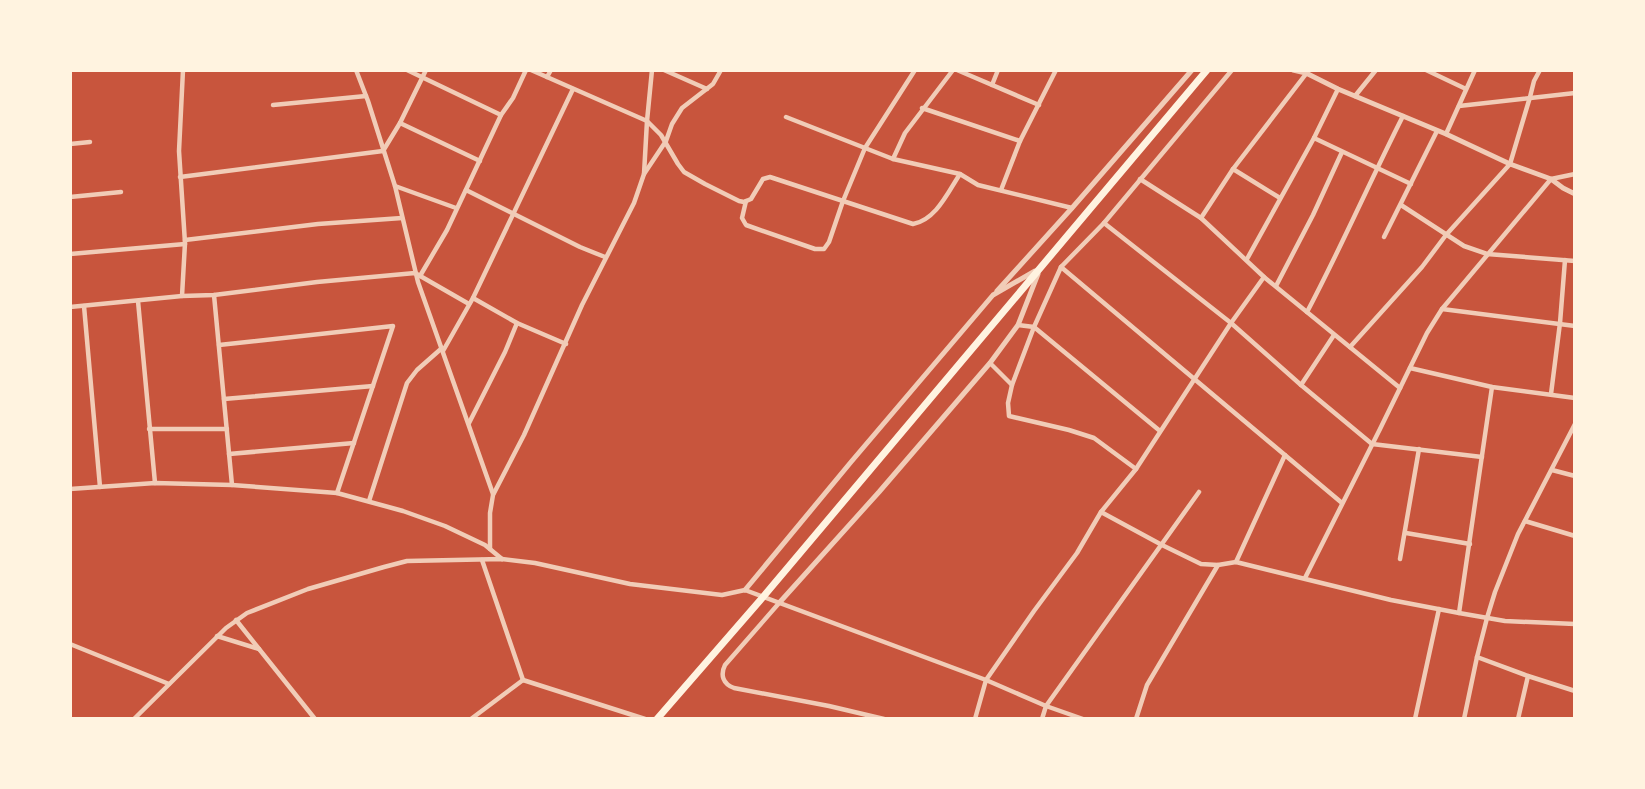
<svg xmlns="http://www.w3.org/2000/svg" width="1645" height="789" font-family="'IBM Plex Sans',sans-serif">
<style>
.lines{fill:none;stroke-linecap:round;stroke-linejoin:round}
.minor{stroke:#f1ccb7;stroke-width:4.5}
.tertiary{stroke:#f1ccb7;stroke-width:5}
.trunk{stroke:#fff3e0;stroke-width:7}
</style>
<rect width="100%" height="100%" fill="#c8553d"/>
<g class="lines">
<!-- minor -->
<g class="minor">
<polyline points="356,70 368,101 395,186 418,282 493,494"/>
<polyline points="407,70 501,115"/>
<path d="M 531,70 L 647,121 L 661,135 L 678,164 L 684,172 L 705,184 L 739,201 L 744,202 L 751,199 L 763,179 L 770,177 L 913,224 C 936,220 948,192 960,174"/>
<polyline points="664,70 707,89"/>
<polyline points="957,70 1039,105"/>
<polyline points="1426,70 1466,89"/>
<polyline points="547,77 551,70"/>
<polyline points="992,85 998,70"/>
<polyline points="1355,96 1376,70"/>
<polyline points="273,105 366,96"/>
<polyline points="1459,106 1575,93"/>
<polyline points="922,108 1020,141"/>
<polyline points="786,117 893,159 960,174 978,185 1072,208"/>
<polyline points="400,123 480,161"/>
<polyline points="1446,134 1475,70"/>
<polyline points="1314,138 1411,184"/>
<polyline points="70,144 90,142"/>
<polyline points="893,159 905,133 953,70"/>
<polyline points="1233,169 1280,198"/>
<polyline points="644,174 647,121 652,70"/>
<polyline points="180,177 383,151 400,123 426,70"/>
<polyline points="1140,179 1201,218 1264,277 1400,388"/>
<polyline points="395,186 456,208"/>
<polyline points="466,190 580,247 605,257"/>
<polyline points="1001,190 1020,141 1056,70"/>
<polyline points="70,197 121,192"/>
<polyline points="746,201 742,218 746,225 815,249 824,249 829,242 843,201 865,148 915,70"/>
<polyline points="1401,205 1464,246 1487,254 1575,261"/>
<polyline points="1201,218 1233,169 1309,70"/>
<polyline points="1104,223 1231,323 1301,385 1372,444 1482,457"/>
<polyline points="1384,237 1437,131"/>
<polyline points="185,240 318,224 402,218"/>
<polyline points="70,254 185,244"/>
<polyline points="1247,259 1314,138 1338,89"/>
<polyline points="1061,267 1342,503"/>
<polyline points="420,276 447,230 501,115 513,98 526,70"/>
<polyline points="1276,286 1313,215 1342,152"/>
<polyline points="214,295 232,485"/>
<polyline points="182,296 185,243 179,151 183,70"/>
<polyline points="473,298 517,323 566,344"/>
<polyline points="138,301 155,483"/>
<polyline points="84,306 100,487"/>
<polyline points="70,307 182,296 214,295 317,282 415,273 469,304"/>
<polyline points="1442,309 1575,326"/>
<path d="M 1307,312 C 1341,248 1370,181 1403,116"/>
<polyline points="1018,325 1034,327 1160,431"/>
<polyline points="219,345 393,326 337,493"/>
<polyline points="1350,347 1422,267 1446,235 1510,164 1530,97 1534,81 1540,70"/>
<polyline points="443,351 473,298 573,89"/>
<polyline points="990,363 1012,385"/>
<polyline points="1410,368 1492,387 1575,398"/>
<polyline points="1301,385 1334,335"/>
<polyline points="1551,394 1560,323 1565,260"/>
<polyline points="224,399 373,386"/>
<polyline points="469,423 505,352 517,323"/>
<polyline points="149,429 227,429"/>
<polyline points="229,454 354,443"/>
<polyline points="1136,469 1094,438 1069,430 1009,416 1008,403 1012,385 1034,327 1061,267 1104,223 1232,70"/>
<polyline points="1552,470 1575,476"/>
<polyline points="70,489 155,483 232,485 337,493 403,511 445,526 485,545 502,559"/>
<polyline points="369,501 407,383 417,370 442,348"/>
<polyline points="1101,512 1162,545 1201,564 1218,565 1236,562 1391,600 1459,613 1505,621 1575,624"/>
<polyline points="1525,521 1575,536"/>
<polyline points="1406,533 1470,544"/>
<polyline points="490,549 490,513 493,495 524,435 582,305 634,203 644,174 666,141 672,124 682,108 713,84 721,70"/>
<polyline points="1400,559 1419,449"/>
<polyline points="482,560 523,680"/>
<polyline points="1236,562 1285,455"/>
<polyline points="1305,578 1380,429 1427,333 1442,309 1551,179 1575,174"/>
<path d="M 780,602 L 725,665 C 720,675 723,684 734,688 L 829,706 L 884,719"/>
<polyline points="1459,613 1492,387"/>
<polyline points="236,620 315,719"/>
<polyline points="217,636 259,649"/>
<polyline points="70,644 169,684"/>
<polyline points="1477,657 1528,676 1575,691"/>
<polyline points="523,680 645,719"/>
<polyline points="134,719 226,628 247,613 308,589 384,567 407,561 502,559 535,563 630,584 722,595 745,590 986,680 1046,706 1083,719"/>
<polyline points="471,719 523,680"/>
<polyline points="975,719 986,680 1034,611 1077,553 1101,512 1136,469 1231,323 1264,277"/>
<polyline points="1042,719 1046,706 1199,492"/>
<polyline points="1136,719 1147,685 1218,565"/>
<polyline points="1415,719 1439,609"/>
<polyline points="1464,719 1477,657 1487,618 1495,592 1518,534 1575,424"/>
<polyline points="1518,719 1528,676"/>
</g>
<!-- tertiary -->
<g class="tertiary">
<polyline points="1293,70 1306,73 1338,89 1446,134 1510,164 1551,179 1563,188 1575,194"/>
<polyline points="997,291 1072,208 1192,70"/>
<polyline points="745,590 851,462 993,295 1035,271"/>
<polyline points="780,602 879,492 990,363 1018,325 1038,274"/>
</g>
<!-- trunk -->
<polyline class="trunk" points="657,719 763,597 1207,70"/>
</g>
<!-- border -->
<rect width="1645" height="789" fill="none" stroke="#fff3e0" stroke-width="144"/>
</svg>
